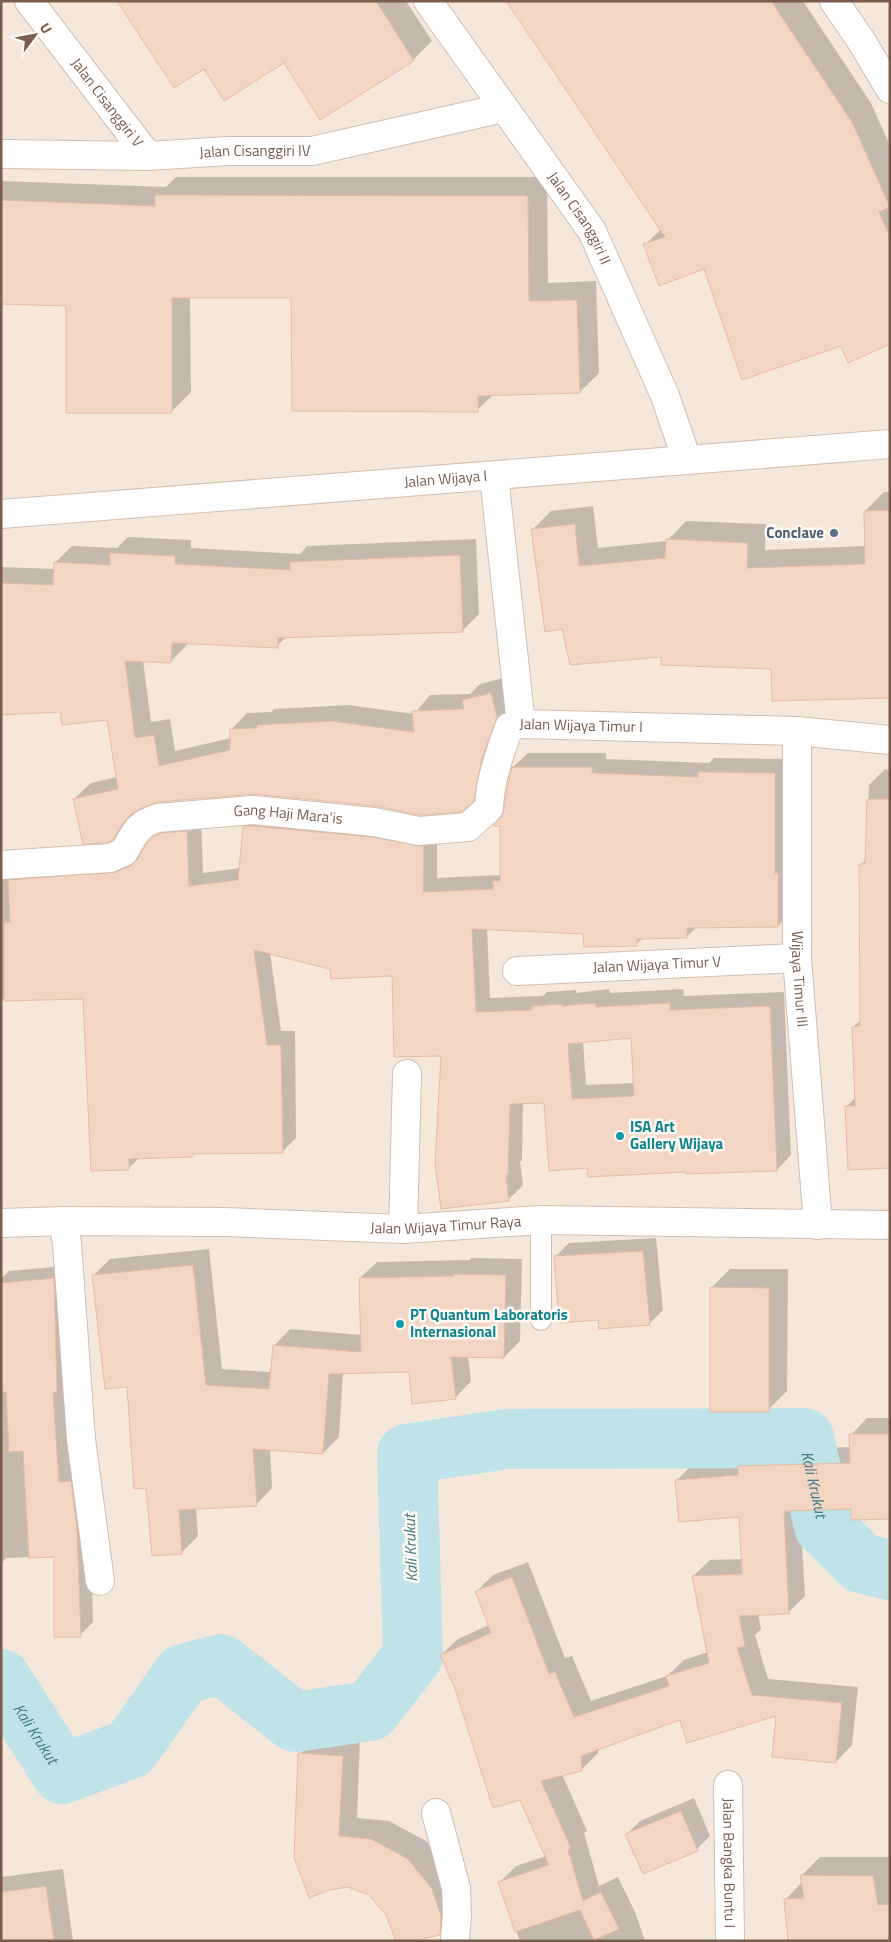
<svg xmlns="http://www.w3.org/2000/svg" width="891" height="1942" font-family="'Titillium Web',sans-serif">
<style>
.residential{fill:#f5e8da}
.shadow{fill:#0003;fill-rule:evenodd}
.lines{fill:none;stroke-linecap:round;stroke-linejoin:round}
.river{stroke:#bfe3e8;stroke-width:60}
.building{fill:#f3d5c3;stroke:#e6bba3;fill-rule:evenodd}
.service-casing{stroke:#d1beb0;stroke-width:22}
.minor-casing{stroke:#d1beb0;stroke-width:30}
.secondary-casing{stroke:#d6c0b0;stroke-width:30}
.service{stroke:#fff;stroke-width:20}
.minor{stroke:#fff;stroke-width:28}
.secondary{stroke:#fff;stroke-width:28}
.service-dot{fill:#5c6f8a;stroke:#fffaf3;stroke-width:2}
.culture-dot{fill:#0f9aa8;stroke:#fffaf3;stroke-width:2}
.labels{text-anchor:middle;stroke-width:5;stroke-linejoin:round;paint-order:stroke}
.street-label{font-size:15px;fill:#7a5c4d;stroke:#fffaf3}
.service-label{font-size:15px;font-weight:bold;fill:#4e5e75;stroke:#fffaf3;text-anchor:end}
.culture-label{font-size:15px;font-weight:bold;fill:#0d838f;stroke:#fffaf3;text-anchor:start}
.water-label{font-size:16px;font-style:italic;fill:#437c86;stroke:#fffaf3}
</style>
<rect width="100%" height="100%" fill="#fdf6ec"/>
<!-- residential -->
<rect class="residential" x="1" y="1" width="889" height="1940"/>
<!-- shadow -->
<g class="shadow">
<polygon points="119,1 406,1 432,41 413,60 284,61 204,68"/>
<polygon points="508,1 803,1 871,103 890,146 890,343 841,345 705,268 645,245 661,229"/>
<polygon points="176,177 547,177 548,283 596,281 599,373 580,392 494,394 477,410 292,297 190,297 191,392 172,411 67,305 1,303 1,181 166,187"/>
<polygon points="884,492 890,492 890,697 772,668 663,655 563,628 532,530 551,511 593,506 598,548 667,541 686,521 766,524 765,550 866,546 865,511"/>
<polygon points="128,537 191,540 191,548 300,554 307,546 476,539 479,614 463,630 286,637 277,646 187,643 187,645 171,661 143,660 151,722 170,719 175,751 231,738 231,730 247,713 271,712 274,709 348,705 414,714 430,695 470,694 480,684 507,677 513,700 490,783 473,800 376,805 254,793 156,801 136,810 129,822 112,839 74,799 91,783 117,777 108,718 61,711 1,714 1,567 55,569 55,563 72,546 117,548"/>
<path d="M 528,753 L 606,753 L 606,759 L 709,763 L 714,758 L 789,759 L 792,911 L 778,926 L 697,927 L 686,937 L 643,938 L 636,944 L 584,933 L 487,928 L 490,998 L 543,996 L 547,992 L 576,990 L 576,993 L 609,989 L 610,993 L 683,989 L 684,996 L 784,992 L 791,1155 L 777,1170 L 687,1171 L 588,1167 L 545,1102 L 523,1103 L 522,1160 L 520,1162 L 523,1185 L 508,1200 L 442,1055 L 393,975 L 331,968 L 270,953 L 281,1031 L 295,1031 L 296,1138 L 282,1152 L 194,1153 L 191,1156 L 140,1157 L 129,1168 L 84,998 L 1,999 L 1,868 L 127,860 L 142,854 L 148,844 L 169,823 L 201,818 L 203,873 L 241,868 L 244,827 L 258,813 L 437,832 L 437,878 L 500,875 L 501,819 L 506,810 L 513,767 ZM 632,1037 L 634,1083 L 586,1085 L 583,1041 Z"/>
<polygon points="885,769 890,770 890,1166 846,1107 856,1097 853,1027 862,1019 861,865 866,859 869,785"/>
<polygon points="656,1238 663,1310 649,1324 599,1319 556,1256 569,1243"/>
<polygon points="209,1249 222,1369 272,1372 274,1346 290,1329 362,1335 360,1278 377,1262 470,1260 471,1258 522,1259 520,1341 504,1357 468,1356 471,1381 455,1398 410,1371 343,1372 339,1437 323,1453 270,1449 272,1488 256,1505 196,1508 198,1536 182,1552 153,1554 147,1486 128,1386 94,1275 110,1259"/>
<polygon points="66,1266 90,1515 93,1622 80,1635 55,1556 6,1558 1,1563 1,1279 9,1271"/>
<polygon points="730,1269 788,1269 787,1391 768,1410 711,1288"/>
<polygon points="867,1418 890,1418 890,1518 852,1508 800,1509 805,1596 788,1613 758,1614 761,1629 755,1635 768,1679 858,1687 852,1745 836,1762 777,1714 681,1718 598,1749 598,1753 582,1769 562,1774 587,1831 584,1833 599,1886 618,1877 635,1912 645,1941 520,1941 499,1883 516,1866 546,1856 521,1798 457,1688 441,1655 458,1639 489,1625 476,1592 493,1575 528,1562 565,1658 572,1656 591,1701 667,1676 684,1660 708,1652 693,1576 710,1560 742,1559 740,1516 676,1481 693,1464 746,1460 756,1450 851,1447 851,1435"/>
<polygon points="318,1736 360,1739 357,1818 389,1821 426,1841 450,1871 457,1915 439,1933 387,1914 370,1894 348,1886 300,1754"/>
<polygon points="694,1798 710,1836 697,1849 627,1834 640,1821"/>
<polygon points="820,1857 890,1857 890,1941 785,1900 802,1882 801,1876"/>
<polygon points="63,1869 73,1941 1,1941 1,1877"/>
</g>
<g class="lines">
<!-- river -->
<path class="river" id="s1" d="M 1,1679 L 62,1774 L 130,1749 L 183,1674 L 221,1664 L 295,1722 L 370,1711 L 413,1656 L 407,1454 L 507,1439 L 804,1438 L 824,1526 L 861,1563 L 890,1570"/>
</g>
<!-- building -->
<g class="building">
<polygon points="117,1 376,1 414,61 320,120 284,63 224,101 204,69 174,88"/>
<polygon points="506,1 771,1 852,122 890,207 879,212 890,237 890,344 848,363 841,346 742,380 704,269 659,286 643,244 665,237"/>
<polygon points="155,195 528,196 529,301 577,300 580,393 478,396 478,412 292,411 291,298 172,298 172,413 66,413 66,306 1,304 1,200 155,206"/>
<polygon points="890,510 890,698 772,701 771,669 661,665 661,657 570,665 562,629 545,632 531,529 575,524 579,566 665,558 666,539 748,543 747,568 865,564 864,511"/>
<polygon points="110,553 175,556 175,564 290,570 290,562 460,555 463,632 278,638 278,648 172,643 171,663 125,661 135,738 154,735 159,766 230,750 230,729 257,728 257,725 331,721 414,732 412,711 464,709 462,700 491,693 497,717 481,762 474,801 461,812 420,815 376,806 254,794 157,802 144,807 131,814 121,826 113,840 106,843 83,844 73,799 118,789 107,720 62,725 60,712 1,715 1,583 53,585 54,562 110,565"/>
<path d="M 512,767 L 592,767 L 592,773 L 698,777 L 698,772 L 775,773 L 775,873 L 778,873 L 778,927 L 687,928 L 687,938 L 637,939 L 637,946 L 584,947 L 583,934 L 472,929 L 476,1012 L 532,1010 L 532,1006 L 562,1004 L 562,1006 L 595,1003 L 596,1007 L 670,1003 L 670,1010 L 770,1006 L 777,1171 L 686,1174 L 686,1172 L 588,1177 L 587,1168 L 549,1171 L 544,1103 L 510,1104 L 508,1175 L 506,1175 L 509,1201 L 441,1209 L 435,1164 L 441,1056 L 394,1057 L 392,976 L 331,979 L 330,969 L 254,950 L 267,1045 L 281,1045 L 283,1153 L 192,1154 L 192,1157 L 129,1159 L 129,1170 L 91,1171 L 83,999 L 4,1001 L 4,922 L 10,922 L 8,880 L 116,872 L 130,866 L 137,860 L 147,843 L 153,837 L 161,833 L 187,831 L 189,886 L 238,880 L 243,827 L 253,826 L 372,837 L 424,846 L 423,892 L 493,889 L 493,881 L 500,881 L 500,826 L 493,826 L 500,819 L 504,810 L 507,789 ZM 631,1038 L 634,1096 L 572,1099 L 568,1044 Z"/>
<polygon points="867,799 890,799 890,1168 848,1170 845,1106 855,1106 852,1027 860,1026 859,864 865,864"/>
<polygon points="643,1251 650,1325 599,1329 598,1320 559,1323 554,1256"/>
<polygon points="193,1265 206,1385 269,1389 273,1345 361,1352 359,1278 454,1276 454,1274 506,1275 504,1358 451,1357 456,1399 412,1404 409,1372 329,1374 323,1454 253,1449 257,1506 179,1510 182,1554 152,1556 146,1488 134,1489 127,1387 105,1389 92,1275"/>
<polygon points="54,1278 57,1392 53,1392 59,1482 71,1481 77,1529 81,1637 54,1637 54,1557 29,1558 23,1451 9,1452 6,1392 2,1392 1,1283"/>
<polygon points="710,1287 769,1288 769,1412 710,1412"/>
<polygon points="849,1434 890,1434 890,1519 851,1520 851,1509 784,1511 789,1614 739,1616 745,1646 737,1648 752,1695 842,1703 836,1763 772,1757 776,1716 687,1743 680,1720 581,1756 582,1771 541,1781 571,1848 568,1850 583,1901 601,1892 619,1929 594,1940 580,1910 515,1932 498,1882 549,1865 520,1800 493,1808 455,1689 440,1655 491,1633 475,1591 512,1577 549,1674 555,1672 574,1717 669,1686 666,1676 709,1663 692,1576 742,1574 739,1517 679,1522 675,1480 738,1475 738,1466 850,1463"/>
<polygon points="298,1753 343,1756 339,1836 371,1839 408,1859 432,1889 441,1916 440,1935 413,1941 396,1941 386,1915 369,1895 348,1887 329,1890 309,1898 294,1857"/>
<polygon points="681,1811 698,1851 643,1874 625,1834"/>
<polygon points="800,1875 873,1876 878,1905 890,1904 890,1941 788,1941 784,1899 804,1898"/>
<polygon points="46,1886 54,1941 1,1941 1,1892"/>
</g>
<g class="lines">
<defs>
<polyline id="service" points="541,1320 541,1220"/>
<g id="minor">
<path id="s2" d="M 29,1 L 148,156"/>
<path id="s3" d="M 428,1 L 592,231 L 665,396 L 687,460"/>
<polyline points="834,1 862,42 890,89"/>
<path id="s4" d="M 1,154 L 148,156 L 228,151 L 312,151 L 503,108"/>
<polyline points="494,476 521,724"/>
<path id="s5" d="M 797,731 L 797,958 L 818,1225"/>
<path id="s6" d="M 1,865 L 110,858 L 124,852 C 135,833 136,825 158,818 L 253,810 L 374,822 L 419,831 L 468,827 L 489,808 C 490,779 500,753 509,727 L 521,724 L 797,731 L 890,740"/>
<path id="s7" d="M 517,971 L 797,958"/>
<polyline points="63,1221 67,1243 81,1439 100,1581"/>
<path id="s8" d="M 1,1223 L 63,1221 L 224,1222 L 403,1229 L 541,1220 L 890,1225"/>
<polyline points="403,1229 407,1074"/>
<path id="s9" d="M 728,1785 L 730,1941"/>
<polyline points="436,1813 456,1888 457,1914 455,1941"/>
</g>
<g id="secondary">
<path id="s10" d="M 1,514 L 890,444"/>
</g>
</defs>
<!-- service casing -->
<use href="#service" class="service-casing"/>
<!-- minor casing -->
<use href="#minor" class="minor-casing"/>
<!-- secondary casing -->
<use href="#secondary" class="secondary-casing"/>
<!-- service -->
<use href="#service" class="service"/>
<!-- minor -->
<use href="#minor" class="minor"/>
<!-- secondary -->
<use href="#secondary" class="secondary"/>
</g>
<!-- markers -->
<circle class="service-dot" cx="834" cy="533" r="5"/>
<g class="culture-dot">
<circle cx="620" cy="1136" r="5"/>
<circle cx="400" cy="1324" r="5"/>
</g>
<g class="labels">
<!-- street labels -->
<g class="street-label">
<text dy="5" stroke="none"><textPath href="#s2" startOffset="128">Jalan Cisanggiri V</textPath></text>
<text dy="5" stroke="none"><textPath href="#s4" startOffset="254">Jalan Cisanggiri IV</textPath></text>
<text dy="5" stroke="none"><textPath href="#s3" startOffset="265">Jalan Cisanggiri II</textPath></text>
<text dy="5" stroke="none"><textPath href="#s10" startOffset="446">Jalan Wijaya I</textPath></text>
<text dy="5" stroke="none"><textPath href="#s6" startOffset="671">Jalan Wijaya Timur I</textPath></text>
<text dy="5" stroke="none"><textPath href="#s6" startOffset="305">Gang Haji Mara'is</textPath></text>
<text dy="5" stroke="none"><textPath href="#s7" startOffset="140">Jalan Wijaya Timur V</textPath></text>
<text dy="5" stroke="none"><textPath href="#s5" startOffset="248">Wijaya Timur III</textPath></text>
<text dy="5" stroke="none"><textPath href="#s8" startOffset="445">Jalan Wijaya Timur Raya</textPath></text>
<text dy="5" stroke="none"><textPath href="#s9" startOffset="78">Jalan Bangka Buntu I</textPath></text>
</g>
<!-- service labels -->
<g class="service-label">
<text x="824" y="538">Conclave</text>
</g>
<!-- culture labels -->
<g class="culture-label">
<text x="630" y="1132">ISA Art<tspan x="630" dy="17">Gallery Wijaya</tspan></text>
<text x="410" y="1320">PT Quantum Laboratoris<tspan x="410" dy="17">Internasional</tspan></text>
</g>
<!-- water labels -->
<g class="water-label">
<text dy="6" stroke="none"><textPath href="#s1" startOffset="1204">Kali Krukut</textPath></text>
<text transform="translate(410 1548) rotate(-92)" y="6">Kali Krukut</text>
<text dy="6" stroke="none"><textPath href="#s1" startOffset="65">Kali Krukut</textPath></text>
</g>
</g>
<!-- border -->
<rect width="891" height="1942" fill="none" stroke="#7a5c4d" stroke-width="5"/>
<!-- north arrow -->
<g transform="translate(35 35) rotate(58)" stroke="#fffaf3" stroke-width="4" paint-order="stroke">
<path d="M0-4L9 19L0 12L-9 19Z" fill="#7a5c4d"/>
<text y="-8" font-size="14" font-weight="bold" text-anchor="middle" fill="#7a5c4d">U</text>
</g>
</svg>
